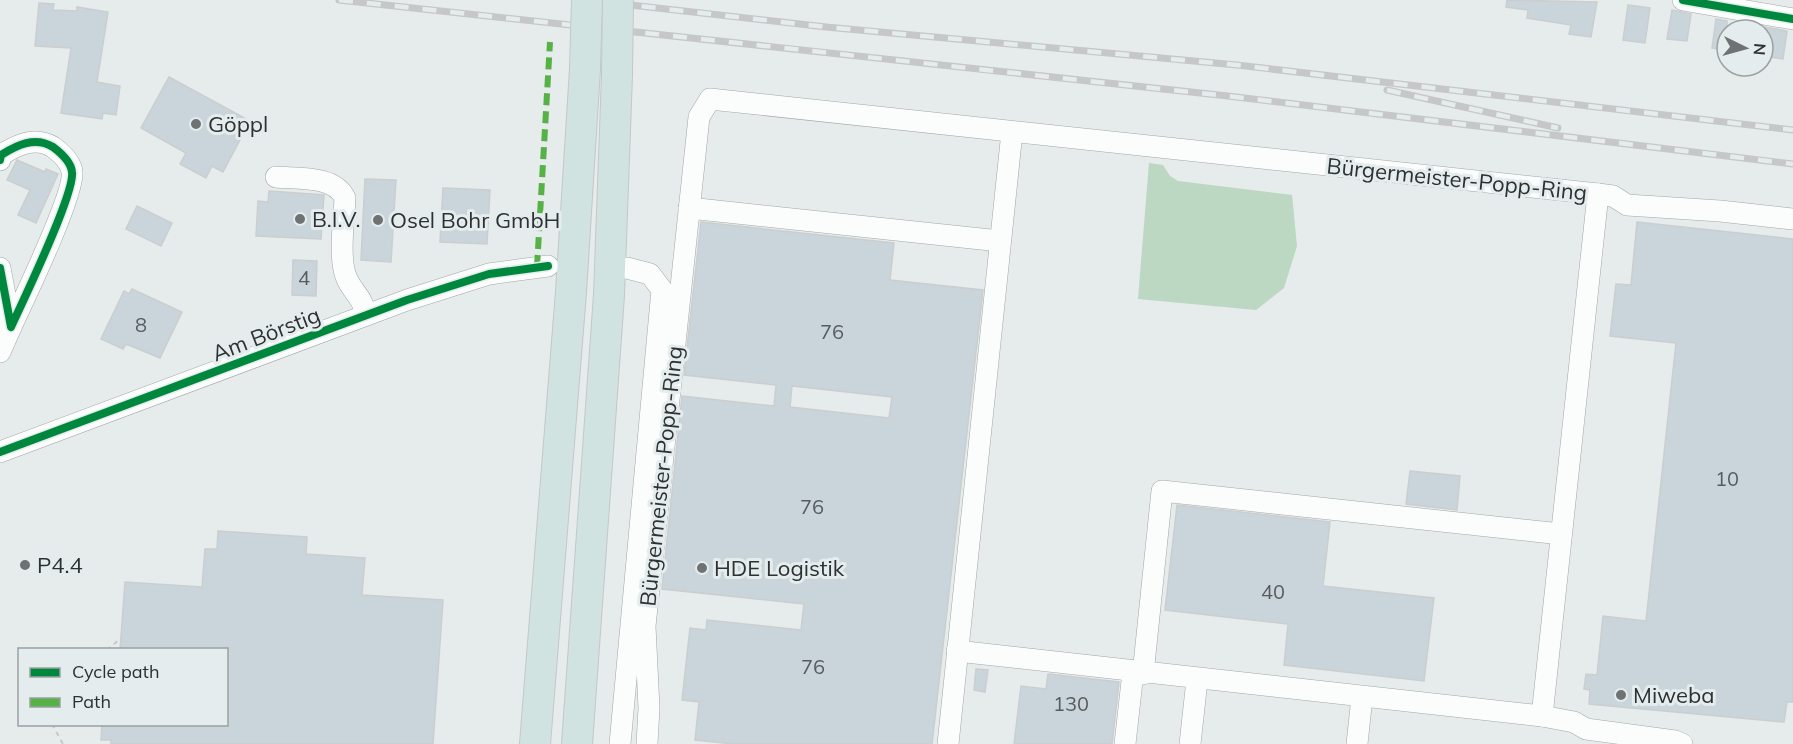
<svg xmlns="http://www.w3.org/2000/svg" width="1793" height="744" font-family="Mulish,sans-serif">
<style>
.green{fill:#bcd7c2}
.building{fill:#cad5db;stroke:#cacecf;stroke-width:1.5;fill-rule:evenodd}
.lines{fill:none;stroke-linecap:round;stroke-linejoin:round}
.minor-casing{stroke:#a4a7a7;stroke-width:22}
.highway-casing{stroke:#c4c7c7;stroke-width:32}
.path{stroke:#c6c9c9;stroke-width:2;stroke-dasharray:4.5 4.5;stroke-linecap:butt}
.minor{stroke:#fbfcfc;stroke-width:21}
.highway{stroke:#d0e3e0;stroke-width:30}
.rail-casing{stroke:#c6c7c7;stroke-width:7}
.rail{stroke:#e4eced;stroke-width:4.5;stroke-dasharray:14;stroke-linecap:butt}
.highway-bridge-casing{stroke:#c4c7c7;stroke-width:32;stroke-linecap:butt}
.highway-bridge{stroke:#d0e3e0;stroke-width:30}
.quiet{stroke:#56b246;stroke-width:6;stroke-dasharray:12 6;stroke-linecap:butt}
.cycleway-casing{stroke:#e4eced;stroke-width:11}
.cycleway{stroke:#00873e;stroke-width:8}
.poi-dot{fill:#6e7273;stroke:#e4eced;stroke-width:2}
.labels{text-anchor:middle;stroke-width:6;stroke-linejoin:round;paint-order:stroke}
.number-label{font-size:20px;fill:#565c5e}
.poi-label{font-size:22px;fill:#2e3132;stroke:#e4eced;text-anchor:start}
.street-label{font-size:22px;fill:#2e3132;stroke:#e4eced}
</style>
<rect width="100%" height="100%" fill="#e6ebeb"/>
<!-- green -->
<polygon class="green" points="1149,163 1163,165 1170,176 1178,181 1292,195 1297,246 1284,288 1256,310 1138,299"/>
<!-- building -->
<g class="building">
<polygon points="1507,0 1597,2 1591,37 1569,34 1571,25 1527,18 1528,10 1506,7"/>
<polygon points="39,3 54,4 53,10 77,11 77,7 108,12 97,82 120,86 116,115 103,113 102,119 61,113 71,48 35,46"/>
<polygon points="1628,5 1650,8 1645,43 1623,40"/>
<polygon points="1672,10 1691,14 1687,41 1667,39"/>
<polygon points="1716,19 1727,21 1727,50 1712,48"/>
<polygon points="1765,27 1787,31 1783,59 1763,56"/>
<polygon points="169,77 250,121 223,172 212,166 206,178 180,164 186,153 141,128"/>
<polygon points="17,160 45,172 46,169 58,174 36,223 18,215 30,190 7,180"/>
<polygon points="365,179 396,180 391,262 361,260"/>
<polygon points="443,188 490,190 487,244 440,242"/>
<polygon points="269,191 324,195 321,239 256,236 258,201 268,202"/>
<polygon points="137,206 172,223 161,246 126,229"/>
<path d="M 701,222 L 894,243 L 890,280 L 983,290 L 932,744 L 733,744 L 695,740 L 699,702 L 682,700 L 690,628 L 706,630 L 707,620 L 801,630 L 804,604 L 662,589 L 682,396 L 774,406 L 776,385 L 684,375 ZM 792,386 L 892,397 L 889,418 L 790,407 Z"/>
<polygon points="1637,222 1793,239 1793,702 1787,702 1784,722 1589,704 1590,690 1584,689 1586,674 1597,675 1603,616 1646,621 1676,343 1610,336 1616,284 1631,285"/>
<polygon points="293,260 317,261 316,296 292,295"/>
<polygon points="132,289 182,312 160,358 126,344 123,349 101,339 124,291 129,294"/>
<polygon points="1410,471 1460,476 1457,510 1406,504"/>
<polygon points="1177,505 1330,522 1323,586 1434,598 1424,681 1284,665 1288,624 1165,610"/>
<polygon points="218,531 307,537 306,554 365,558 362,595 443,600 433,744 111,744 111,740 101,740 102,724 226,724 226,650 120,650 125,582 202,587 205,549 217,549"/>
<polygon points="976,669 988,670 985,692 974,690"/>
<polygon points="1048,674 1119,682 1112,744 1014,744 1021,686 1046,689"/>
</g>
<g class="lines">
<defs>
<g id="minor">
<polyline points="1683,0 1793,19"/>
<path d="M 0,160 L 1,155 C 17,145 35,136 53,147 C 61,153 71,162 72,172 C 75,193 23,301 11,327 L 0,268"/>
<path d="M 276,177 C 298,179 334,175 345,198 C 344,220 338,260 347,279 C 354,294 362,296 366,315"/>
<polyline points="689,208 1000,241"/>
<polyline points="0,352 11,327"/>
<polyline points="0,452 407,300 489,274 548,266"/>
<polyline points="957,651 1542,716 1574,722 1586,729 1675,741 1682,744"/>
<polyline points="1143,674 1162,491 1561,534"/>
<polyline points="1542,716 1598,194"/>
<polyline points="620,744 662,290 650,274 627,268"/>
<polyline points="647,744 649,708 645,626 699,117 710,99 1598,194 1613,196 1627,205 1720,211 1793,219"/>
<polyline points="948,744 1012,132"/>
<polyline points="1125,744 1133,672"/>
<polyline points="1190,744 1197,680"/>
<polyline points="1357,744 1362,697"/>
</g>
<g id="highway">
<polyline points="535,744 571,292 585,69"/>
<polyline points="577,744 609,295 617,75"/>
</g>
</defs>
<!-- minor casing -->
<use href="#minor" class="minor-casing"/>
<!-- highway casing -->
<use href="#highway" class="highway-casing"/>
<!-- path -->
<g class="path">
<polyline points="107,650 121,638"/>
<polyline points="52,724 63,744"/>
</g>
<!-- minor -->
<use href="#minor" class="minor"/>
<!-- highway -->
<use href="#highway" class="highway"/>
<defs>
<g id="rail">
<polyline points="339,0 1228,96 1793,164"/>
<polyline points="586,0 826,27 1237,65 1793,130"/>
<polyline points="1387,90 1558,128"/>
</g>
</defs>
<!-- rail casing -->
<use href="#rail" class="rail-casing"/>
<!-- rail -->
<use href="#rail" class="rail"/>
<defs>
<g id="highway-bridge">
<polyline points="585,69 587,0"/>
<polyline points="617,75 618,0"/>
</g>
</defs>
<!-- highway-bridge casing -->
<use href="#highway-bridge" class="highway-bridge-casing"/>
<!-- highway-bridge -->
<use href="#highway-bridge" class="highway-bridge"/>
<!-- quiet -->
<polyline class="quiet" points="537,267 550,42"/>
<defs>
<g id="cycleway">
<polyline points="1683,0 1793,19"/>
<path d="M 0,160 L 1,155 C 17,145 35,136 53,147 C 61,153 71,162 72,172 C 75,193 23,301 11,327 L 0,268"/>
<polyline points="0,452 407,300 489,274 548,266"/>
</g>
</defs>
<!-- cycleway casing -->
<use href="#cycleway" class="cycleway-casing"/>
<!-- cycleway -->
<use href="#cycleway" class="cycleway"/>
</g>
<!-- markers -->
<g class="poi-dot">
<circle cx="196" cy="124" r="6"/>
<circle cx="300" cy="219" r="6"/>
<circle cx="378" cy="220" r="6"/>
<circle cx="25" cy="565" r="6"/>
<circle cx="702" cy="568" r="6"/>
<circle cx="1621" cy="695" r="6"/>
</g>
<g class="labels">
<!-- number labels -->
<g class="number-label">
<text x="304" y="285">4</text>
<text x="141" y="332">8</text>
<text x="832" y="339">76</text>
<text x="1727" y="486">10</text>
<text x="812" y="514">76</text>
<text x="1273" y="599">40</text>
<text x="813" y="674">76</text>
<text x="1071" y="711">130</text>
</g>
<!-- poi labels -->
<g class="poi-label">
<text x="208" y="132">Göppl</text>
<text x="312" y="227">B.I.V.</text>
<text x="390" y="228">Osel Bohr GmbH</text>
<text x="37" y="573">P4.4</text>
<text x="714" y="576">HDE Logistik</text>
<text x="1633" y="703">Miweba</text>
</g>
<!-- street labels -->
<g class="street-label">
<text transform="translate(1457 179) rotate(6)" y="8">Bürgermeister-Popp-Ring</text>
<text transform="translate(266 334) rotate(-21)" y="8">Am Börstig</text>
<text transform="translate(661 476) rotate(-84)" y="8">Bürgermeister-Popp-Ring</text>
</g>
</g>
<!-- legend -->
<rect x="18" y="648" width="210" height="78" fill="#e4eced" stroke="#9ba1a2" stroke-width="1.5"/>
<rect x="30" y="668" width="30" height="9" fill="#00873e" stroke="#9ba1a2" stroke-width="1.5"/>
<text x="72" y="678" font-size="18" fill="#2e3132">Cycle path</text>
<rect x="30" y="698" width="30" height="9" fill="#56b246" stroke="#9ba1a2" stroke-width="1.5"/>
<text x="72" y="708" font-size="18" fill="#2e3132">Path</text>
<!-- north arrow -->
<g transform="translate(1745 48) rotate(95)"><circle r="28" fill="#e4eced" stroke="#9ba1a2" stroke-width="1.5"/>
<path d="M0-4.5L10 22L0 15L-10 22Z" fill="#6e7273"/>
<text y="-9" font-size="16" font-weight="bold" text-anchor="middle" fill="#2e3132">N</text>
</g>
</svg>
